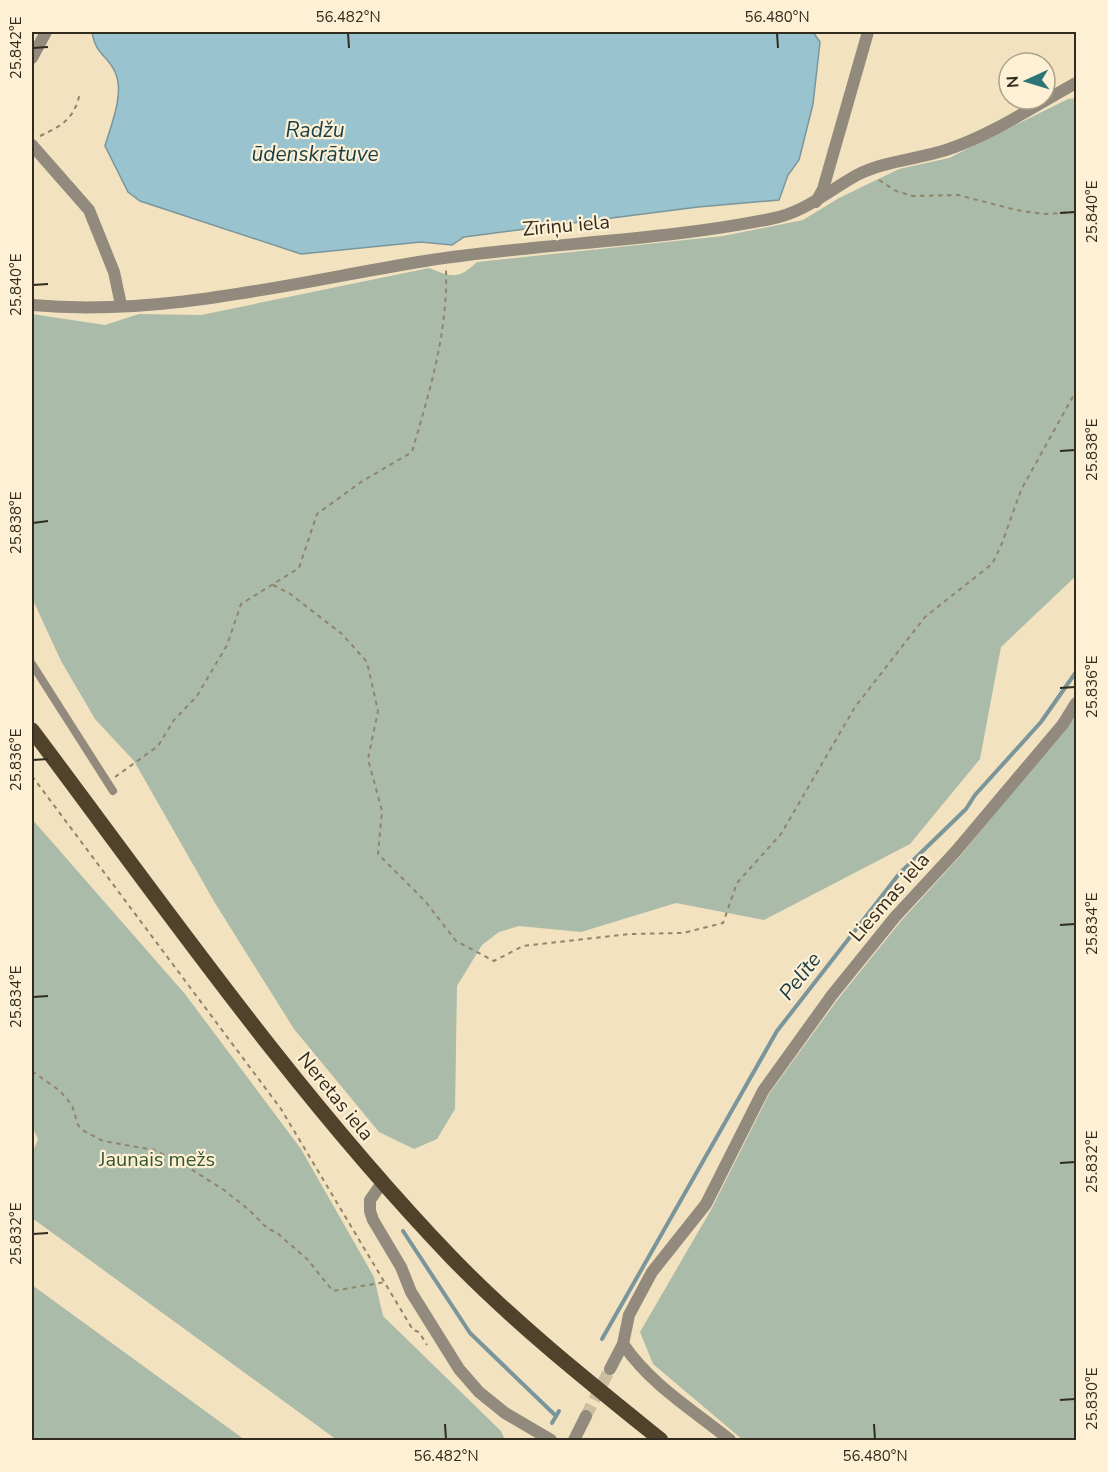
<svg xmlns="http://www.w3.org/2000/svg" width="1108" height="1472" font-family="'Nunito Sans',sans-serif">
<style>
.green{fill:#abbba9}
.water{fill:#99c3cf;stroke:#7a969a;stroke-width:1.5}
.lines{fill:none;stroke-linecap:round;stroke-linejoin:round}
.stream{stroke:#7a969a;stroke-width:4}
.minor-tunnel{stroke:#ccbea0;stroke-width:12;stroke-dasharray:12 6;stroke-linecap:butt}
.path{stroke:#8f846c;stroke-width:2;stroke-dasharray:4.5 4.5;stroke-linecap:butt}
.service{stroke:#928a7d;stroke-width:8}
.minor{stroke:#928a7d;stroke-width:12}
.primary{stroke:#50422b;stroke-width:15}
.ticks{fill:none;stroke:#322c1e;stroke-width:2}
.labels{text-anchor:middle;stroke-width:4.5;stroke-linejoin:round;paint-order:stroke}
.street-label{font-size:20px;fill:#322c1e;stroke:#fdf0d4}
.park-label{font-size:20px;fill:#335830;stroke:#fdf0d4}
.water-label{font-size:21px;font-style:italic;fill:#163d46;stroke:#fdf0d4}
.neatline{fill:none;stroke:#322c1e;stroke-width:2}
.ticks-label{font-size:15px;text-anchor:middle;fill:#322c1e}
</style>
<rect width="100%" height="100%" fill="#f2e2c0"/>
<!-- green -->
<g class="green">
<path d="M 1076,98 L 1076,576 L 1001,647 L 980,759 L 910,844 L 764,920 L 676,903 L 581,932 L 519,926 L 499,932 L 482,945 L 457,986 L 455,1109 L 437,1139 L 414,1149 L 379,1132 L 294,1029 L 215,903 L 134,761 L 95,719 L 61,661 L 32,598 L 32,314 L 105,325 L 139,314 L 201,315 L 429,268 C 452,277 458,280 477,262 L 723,236 L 803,220 L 839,198 L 899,169 L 949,158 L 1068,99 Z"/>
<polygon points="1076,716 1076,1440 743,1440 653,1364 640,1332 712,1208 769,1094 838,999 901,921 961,855"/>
<polygon points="32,819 185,994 301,1149 374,1277 383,1316 501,1431 505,1440 337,1440 32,1218 32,1154 38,1139 32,1127"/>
<polygon points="32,1285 245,1440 32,1440"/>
</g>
<!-- water -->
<path class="water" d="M 92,32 L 813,32 L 820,42 L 813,104 L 799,160 L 788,175 L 779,200 L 698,207 L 464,237 L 452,245 L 421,242 L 301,254 L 140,201 L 128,192 L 105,146 C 111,125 125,93 115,72 C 107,54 96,56 92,32 Z"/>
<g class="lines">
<!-- stream -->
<g class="stream">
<polyline points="403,1231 470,1333 556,1416"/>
<polyline points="602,1339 777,1031 899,874 966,809 975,795 1041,722 1076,672"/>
<polyline points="552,1423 559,1411"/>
</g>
<!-- minor-tunnel -->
<polyline class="minor-tunnel" points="586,1416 610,1369"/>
<!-- path -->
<g class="path">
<path d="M 40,136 C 63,125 74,119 80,93"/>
<polyline points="879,180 896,191 913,196 958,195 1016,210 1043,214 1076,212"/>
<polyline points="273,585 289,593 342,634 367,662 378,711 368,759 382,811 378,854 425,901 456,941 494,961 523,946 630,934 683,933 723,923 737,883 781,834 855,707 925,617 992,564 1001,546 1021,490 1076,391"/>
<polyline points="32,776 281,1109 413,1330 419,1332 427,1345"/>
<path d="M 115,777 L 158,746 L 174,720 L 197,696 L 227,645 L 241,604 L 299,568 L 317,514 L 361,482 L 412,452 C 429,393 448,333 446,270"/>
<polyline points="32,1071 60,1091 72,1105 78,1125 84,1131 103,1141 154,1150 183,1164 224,1190 248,1209 268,1229 276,1232 308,1260 333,1291 385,1282"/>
</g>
<!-- service -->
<polyline class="service" points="32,664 113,791"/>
<!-- minor -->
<g class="minor">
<polyline points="32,58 46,32"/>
<polyline points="32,145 89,210 114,272 121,305"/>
<polyline points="816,202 823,189 868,32"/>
<path d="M 32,305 C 165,317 294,282 425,261 C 539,243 656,242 770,219 C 804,213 828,191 857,175 C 884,161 918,159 946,150 C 992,135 1034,106 1076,83"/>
<polyline points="382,1183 370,1200 370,1211 373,1220 401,1267 411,1292 459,1369 479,1392 505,1413 551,1440"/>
<path d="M 623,1344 C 652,1386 692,1409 730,1440"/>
<polyline points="610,1369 623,1344 629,1315 652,1272 706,1204 763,1091 832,995 895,917 956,851 1063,724 1076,703"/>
<polyline points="574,1440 586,1416"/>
</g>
<!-- primary -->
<path class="primary" d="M 32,730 C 167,910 296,1095 452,1258 C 516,1324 589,1382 661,1440"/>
</g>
<!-- ticks -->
<path class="ticks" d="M 348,33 L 349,48M 777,33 L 778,48M 33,48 L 48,47M 1060,213 L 1075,212M 33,285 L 48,284M 1060,451 L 1075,450M 33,523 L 48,521M 1060,688 L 1075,687M 33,760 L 48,759M 1060,925 L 1075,924M 33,997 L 48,996M 1060,1163 L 1075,1162M 33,1234 L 48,1233M 1060,1400 L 1075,1399M 445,1424 L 446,1439M 874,1424 L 875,1439"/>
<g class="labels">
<!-- street labels -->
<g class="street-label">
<text transform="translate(566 225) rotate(-5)" y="7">Zīriņu iela</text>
<text transform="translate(889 897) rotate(-49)" y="7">Liesmas iela</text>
<text transform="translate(336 1096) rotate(51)" y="7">Neretas iela</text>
</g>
<!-- park labels -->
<g class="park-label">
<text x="157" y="1166">Jaunais mežs</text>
</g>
<!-- water labels -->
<g class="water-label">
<text x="315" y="137">Radžu<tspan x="315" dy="24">ūdenskrātuve</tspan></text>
<text transform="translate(800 976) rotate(-52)" y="7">Pelīte</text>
</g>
</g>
<!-- border -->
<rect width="1108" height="1472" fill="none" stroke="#fdf0d4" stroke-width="66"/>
<!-- north arrow -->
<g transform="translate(1027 81) rotate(266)"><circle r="28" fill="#fdf0d4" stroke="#aca28b" stroke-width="1.5"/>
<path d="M0-4.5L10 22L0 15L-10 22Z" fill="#2c7675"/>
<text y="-9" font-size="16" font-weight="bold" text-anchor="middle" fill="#322c1e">N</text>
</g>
<rect x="33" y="33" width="1042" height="1406" class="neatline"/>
<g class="ticks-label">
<text x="348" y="22">56.482°N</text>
<text x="777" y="22">56.480°N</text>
<text transform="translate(16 48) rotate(-90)" y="5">25.842°E</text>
<text transform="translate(1092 212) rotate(-90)" y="5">25.840°E</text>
<text transform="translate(16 285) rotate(-90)" y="5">25.840°E</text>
<text transform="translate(1092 450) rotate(-90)" y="5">25.838°E</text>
<text transform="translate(16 523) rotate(-90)" y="5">25.838°E</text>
<text transform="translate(1092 687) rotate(-90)" y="5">25.836°E</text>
<text transform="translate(16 760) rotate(-90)" y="5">25.836°E</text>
<text transform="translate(1092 924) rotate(-90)" y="5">25.834°E</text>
<text transform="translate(16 997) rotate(-90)" y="5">25.834°E</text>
<text transform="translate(1092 1162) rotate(-90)" y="5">25.832°E</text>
<text transform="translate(16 1234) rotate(-90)" y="5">25.832°E</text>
<text transform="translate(1092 1399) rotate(-90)" y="5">25.830°E</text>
<text x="446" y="1461">56.482°N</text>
<text x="875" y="1461">56.480°N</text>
</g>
</svg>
